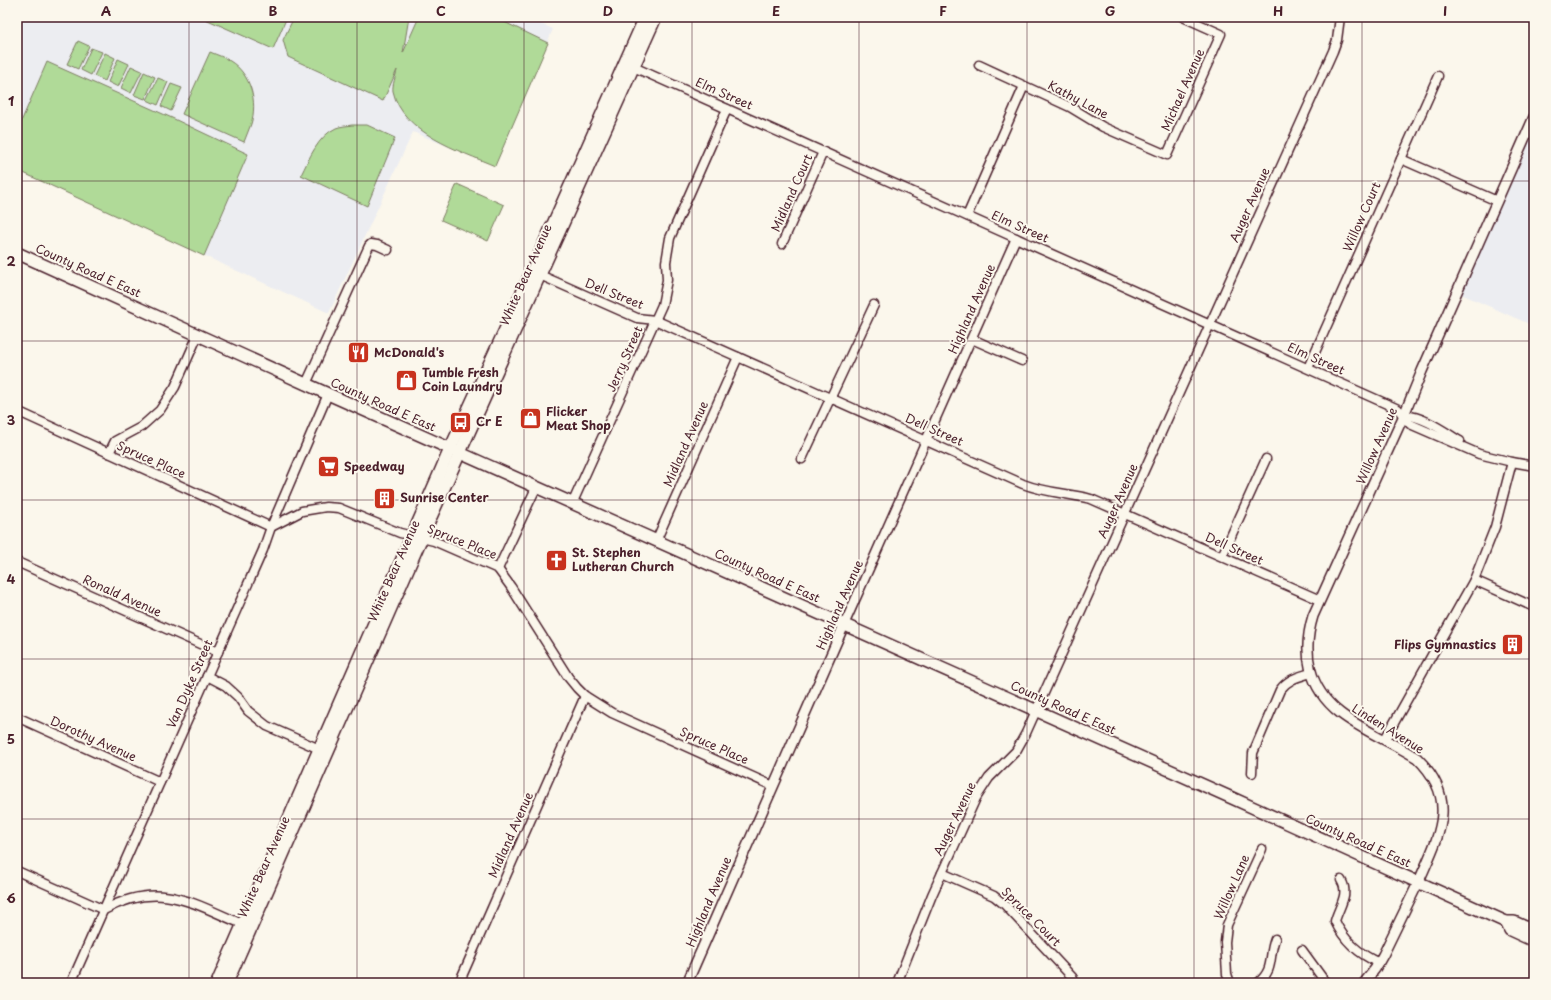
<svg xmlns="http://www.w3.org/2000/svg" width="1551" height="1000" font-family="'Playpen Sans',sans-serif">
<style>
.built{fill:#ecedf1}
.green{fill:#b0da98;stroke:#7d7c62}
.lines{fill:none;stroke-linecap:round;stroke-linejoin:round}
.minor-casing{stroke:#4a1f2b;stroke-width:11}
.tertiary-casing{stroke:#4a1f2b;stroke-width:12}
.secondary-casing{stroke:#4a1f2b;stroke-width:14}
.minor{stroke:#fbf7ec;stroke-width:8}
.tertiary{stroke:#fbf7ec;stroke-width:9}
.secondary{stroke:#fbf7ec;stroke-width:11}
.grid{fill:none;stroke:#4a1f2b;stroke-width:1;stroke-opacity:0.55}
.labels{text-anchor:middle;stroke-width:4;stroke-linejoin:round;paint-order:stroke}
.street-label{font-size:12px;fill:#4a1f2b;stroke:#fbf7ec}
.poi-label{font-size:12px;font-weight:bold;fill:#4a1f2b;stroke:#fbf7ec;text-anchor:start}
.neatline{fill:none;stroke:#4a1f2b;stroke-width:1.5}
.grid-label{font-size:13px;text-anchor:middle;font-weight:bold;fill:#4a1f2b}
</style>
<rect width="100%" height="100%" fill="#fbf7ec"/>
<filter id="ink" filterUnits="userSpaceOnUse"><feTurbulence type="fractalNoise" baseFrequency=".025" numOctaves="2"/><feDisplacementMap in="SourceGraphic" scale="8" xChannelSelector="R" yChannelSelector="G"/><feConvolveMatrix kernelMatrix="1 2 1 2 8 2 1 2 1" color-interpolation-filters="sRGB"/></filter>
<g filter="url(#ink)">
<!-- built -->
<g class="built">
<polygon points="17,17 525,17 553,29 495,166 413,132 329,313 17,170"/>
<polygon points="1534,131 1534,326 1461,294"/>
</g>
<!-- green -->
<g class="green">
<polygon points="201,17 287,17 273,49"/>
<path d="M 294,17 L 409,17 L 403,53 L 419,17 L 494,17 L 548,43 L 495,166 C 460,151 402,133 393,91 C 392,85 396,76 397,70 L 383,101 L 288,57 L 283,40 Z"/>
<polygon points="78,41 89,46 78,69 67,64"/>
<polygon points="91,48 102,52 91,75 81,70"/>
<path d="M 210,52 C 217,55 224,57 230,61 C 251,74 258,102 251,124 C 249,130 246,136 244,142 L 182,114 Z"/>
<polygon points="105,53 115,58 105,81 94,76"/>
<polygon points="118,59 129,64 118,87 108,82"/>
<polygon points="47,62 172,118 248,154 204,256 17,170 17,131"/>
<polygon points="131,66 142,71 131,93 121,88"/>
<polygon points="144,72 155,77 145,99 134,95"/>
<polygon points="158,78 168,82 158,105 147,100"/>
<polygon points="171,84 182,88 171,111 161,106"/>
<path d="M 352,125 L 367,125 L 395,138 L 367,206 L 301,175 C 309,159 318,136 336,128 C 341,126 347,126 352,125 Z"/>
<polygon points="457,184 504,205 488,241 441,220"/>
</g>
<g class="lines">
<defs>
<g id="minor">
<polyline points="629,65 1398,409 1410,424 1479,454 1512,462 1534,466"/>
<polyline points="979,65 1070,107 1103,127 1167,155 1221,34 1183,17"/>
<polyline points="1401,159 1497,201"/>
<polyline points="967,216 1024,86"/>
<polyline points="782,244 823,152"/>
<path d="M 540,275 L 637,318 L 655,320 L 1023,484 C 1046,493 1068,493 1091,499 L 1320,600"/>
<polyline points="972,339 1022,361"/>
<polyline points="1308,368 1438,76"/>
<polyline points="306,384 369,246 371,244 377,245 388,250"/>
<polyline points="17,411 271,527 302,511 326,507 339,508 400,533 434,541 498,569 511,587 568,677 577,688 585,696 612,713 773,786"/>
<path d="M 1404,415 C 1425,417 1442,430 1460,441"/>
<polyline points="109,453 115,441 141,427 160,410 175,387 198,335"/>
<polyline points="802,459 874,305"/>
<polyline points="572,504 662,305 667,280 666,262 670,238 727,109"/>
<polyline points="656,541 738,357"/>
<polyline points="1222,556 1266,459"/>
<polyline points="17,562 218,652"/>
<polyline points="498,569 536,488"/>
<polyline points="1474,580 1534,607"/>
<polyline points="844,625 1016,238"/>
<polyline points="207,676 226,686 238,697 248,711 267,726 324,751"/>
<polyline points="17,717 160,782"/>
<polyline points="1385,739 1474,580 1495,527 1512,462"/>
<path d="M 1252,773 L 1253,753 L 1280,690 C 1288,679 1298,677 1311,673"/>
<path d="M 17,871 L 104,910 C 161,879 193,904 247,926"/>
<polyline points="942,873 985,892 994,896 1005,905 1073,978"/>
<path d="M 1341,880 C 1350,894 1339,906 1335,921 C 1344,941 1359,954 1379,963"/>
<polyline points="1302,950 1326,983"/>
<polyline points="71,983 263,550 271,527 328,394"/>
<polyline points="459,983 585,696"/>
<polyline points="897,983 932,895 976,798 989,778 1016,751 1026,733 1333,51 1337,40 1340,17"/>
<polyline points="1230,983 1227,974 1225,942 1227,925 1262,849"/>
<path d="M 1258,983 C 1275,969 1268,957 1275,939"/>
</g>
<g id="tertiary">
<polyline points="687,983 844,625"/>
<path d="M 1364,983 L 1375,969 L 1383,955 C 1395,930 1407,906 1419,881 C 1439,835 1460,800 1417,758 C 1392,742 1363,731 1340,713 C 1308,688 1302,652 1313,616 L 1404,415 L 1422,371 L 1534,117"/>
</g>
<g id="secondary">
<polyline points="17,253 328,394 1232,798 1506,922 1514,922 1534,931"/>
<polyline points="1506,922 1510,930 1534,941"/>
<polyline points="217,983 450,449 532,271 645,17"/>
<polyline points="227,983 422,537 656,17"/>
</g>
</defs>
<!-- minor casing -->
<use href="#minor" class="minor-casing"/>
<!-- tertiary casing -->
<use href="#tertiary" class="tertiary-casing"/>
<!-- secondary casing -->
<use href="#secondary" class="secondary-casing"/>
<!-- minor -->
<use href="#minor" class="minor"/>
<!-- tertiary -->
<use href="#tertiary" class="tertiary"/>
<!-- secondary -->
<use href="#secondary" class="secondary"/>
</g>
</g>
<!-- grid -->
<path class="grid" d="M 189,17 L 189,983M 357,17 L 357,983M 524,17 L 524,983M 692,17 L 692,983M 859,17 L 859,983M 1027,17 L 1027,983M 1194,17 L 1194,983M 1362,17 L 1362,983M 17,181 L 1534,181M 17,341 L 1534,341M 17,500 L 1534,500M 17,659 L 1534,659M 17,819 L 1534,819"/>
<!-- icons -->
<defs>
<symbol id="restaurant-square" viewBox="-11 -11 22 22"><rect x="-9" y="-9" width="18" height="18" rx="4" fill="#c8321e" stroke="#fbf7ec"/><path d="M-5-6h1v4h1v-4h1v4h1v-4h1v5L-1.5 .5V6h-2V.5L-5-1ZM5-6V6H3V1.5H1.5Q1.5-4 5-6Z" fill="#fff"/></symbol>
<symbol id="shop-square" viewBox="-11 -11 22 22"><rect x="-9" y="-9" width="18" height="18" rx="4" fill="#c8321e" stroke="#fbf7ec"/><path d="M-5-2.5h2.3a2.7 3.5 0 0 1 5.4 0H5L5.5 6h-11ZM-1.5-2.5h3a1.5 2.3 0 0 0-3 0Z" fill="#fff"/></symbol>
<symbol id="bus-square" viewBox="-11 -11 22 22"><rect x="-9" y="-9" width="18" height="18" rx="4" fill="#c8321e" stroke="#fbf7ec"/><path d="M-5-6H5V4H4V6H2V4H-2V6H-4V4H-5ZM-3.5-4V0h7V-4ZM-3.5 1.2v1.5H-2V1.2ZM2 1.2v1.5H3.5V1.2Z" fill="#fff"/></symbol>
<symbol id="supermarket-square" viewBox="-11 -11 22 22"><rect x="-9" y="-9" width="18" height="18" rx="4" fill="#c8321e" stroke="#fbf7ec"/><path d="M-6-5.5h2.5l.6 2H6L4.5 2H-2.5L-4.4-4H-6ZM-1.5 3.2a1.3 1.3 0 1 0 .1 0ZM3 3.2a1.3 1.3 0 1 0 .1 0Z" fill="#fff"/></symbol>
<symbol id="building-square" viewBox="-11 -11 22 22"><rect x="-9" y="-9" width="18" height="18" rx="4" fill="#c8321e" stroke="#fbf7ec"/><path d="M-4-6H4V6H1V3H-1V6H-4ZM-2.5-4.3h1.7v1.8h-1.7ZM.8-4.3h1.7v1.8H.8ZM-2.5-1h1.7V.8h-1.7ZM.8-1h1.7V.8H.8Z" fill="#fff"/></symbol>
<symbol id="church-square" viewBox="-11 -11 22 22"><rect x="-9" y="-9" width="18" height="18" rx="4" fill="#c8321e" stroke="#fbf7ec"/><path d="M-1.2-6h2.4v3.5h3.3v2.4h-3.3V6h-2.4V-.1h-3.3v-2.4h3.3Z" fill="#fff"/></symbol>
</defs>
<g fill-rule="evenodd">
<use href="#restaurant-square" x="346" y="340" width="25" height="25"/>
<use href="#shop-square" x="394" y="368" width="25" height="25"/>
<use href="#shop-square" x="518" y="406" width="25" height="25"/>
<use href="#bus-square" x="448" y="410" width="25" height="25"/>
<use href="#supermarket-square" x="316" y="454" width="25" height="25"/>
<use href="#building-square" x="372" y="486" width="25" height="25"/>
<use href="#church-square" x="544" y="548" width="25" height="25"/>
<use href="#building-square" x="1500" y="632" width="25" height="25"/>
</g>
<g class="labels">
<!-- street labels -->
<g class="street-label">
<text transform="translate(1183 90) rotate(-66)" y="4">Michael Avenue</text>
<text transform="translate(724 94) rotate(24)" y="4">Elm Street</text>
<text transform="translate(1078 100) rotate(28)" y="4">Kathy Lane</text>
<text transform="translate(792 193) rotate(-66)" y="4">Midland Court</text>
<text transform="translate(1250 205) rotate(-66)" y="4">Auger Avenue</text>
<text transform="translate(1362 217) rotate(-66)" y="4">Willow Court</text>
<text transform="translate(1020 227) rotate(24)" y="4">Elm Street</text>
<text transform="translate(88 271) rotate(24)" y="4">County Road E East</text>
<text transform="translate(526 275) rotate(-66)" y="4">White Bear Avenue</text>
<text transform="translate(614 294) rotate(22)" y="4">Dell Street</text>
<text transform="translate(972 309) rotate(-66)" y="4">Highland Avenue</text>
<text transform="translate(625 359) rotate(-66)" y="4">Jerry Street</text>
<text transform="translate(1316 359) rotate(24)" y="4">Elm Street</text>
<text transform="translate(383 405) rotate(24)" y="4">County Road E East</text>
<text transform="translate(934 430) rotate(24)" y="4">Dell Street</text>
<text transform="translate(686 444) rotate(-66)" y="4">Midland Avenue</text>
<text transform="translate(1377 446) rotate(-66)" y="4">Willow Avenue</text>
<text transform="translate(151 460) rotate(24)" y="4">Spruce Place</text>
<text transform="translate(1118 501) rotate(-66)" y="4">Auger Avenue</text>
<text transform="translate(462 542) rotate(22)" y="4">Spruce Place</text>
<text transform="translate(1234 549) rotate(24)" y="4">Dell Street</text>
<text transform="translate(394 571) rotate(-66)" y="4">White Bear Avenue</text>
<text transform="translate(767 576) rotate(24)" y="4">County Road E East</text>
<text transform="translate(122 596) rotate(24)" y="4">Ronald Avenue</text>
<text transform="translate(840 605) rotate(-66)" y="4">Highland Avenue</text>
<text transform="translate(190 684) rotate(-66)" y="4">Van Dyke Street</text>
<text transform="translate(1063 708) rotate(24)" y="4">County Road E East</text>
<text transform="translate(1388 729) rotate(32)" y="4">Linden Avenue</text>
<text transform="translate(93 739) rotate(24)" y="4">Dorothy Avenue</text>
<text transform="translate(714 746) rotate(24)" y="4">Spruce Place</text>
<text transform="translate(955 819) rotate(-64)" y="4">Auger Avenue</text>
<text transform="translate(511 835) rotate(-66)" y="4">Midland Avenue</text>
<text transform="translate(1358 841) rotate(24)" y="4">County Road E East</text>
<text transform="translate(264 867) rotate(-66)" y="4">White Bear Avenue</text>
<text transform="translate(1232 887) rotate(-66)" y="4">Willow Lane</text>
<text transform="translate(709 902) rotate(-67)" y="4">Highland Avenue</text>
<text transform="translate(1031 917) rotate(45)" y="4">Spruce Court</text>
</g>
<!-- poi labels -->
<g class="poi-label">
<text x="374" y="357">McDonald's</text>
<text x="422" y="377">Tumble Fresh<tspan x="422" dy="14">Coin Laundry</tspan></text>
<text x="546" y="416">Flicker<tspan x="546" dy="14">Meat Shop</tspan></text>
<text x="476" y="426">Cr E</text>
<text x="344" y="471">Speedway</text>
<text x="400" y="502">Sunrise Center</text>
<text x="572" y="557">St. Stephen<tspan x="572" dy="14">Lutheran Church</tspan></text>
<text x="1496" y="649" text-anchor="end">Flips Gymnastics</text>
</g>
</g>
<!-- margin -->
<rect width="1551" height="1000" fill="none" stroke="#fbf7ec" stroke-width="44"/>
<rect x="22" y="22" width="1507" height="956" class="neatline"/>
<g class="grid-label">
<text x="106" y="16">A</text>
<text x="273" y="16">B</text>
<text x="441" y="16">C</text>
<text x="608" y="16">D</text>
<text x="776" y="16">E</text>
<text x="943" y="16">F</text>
<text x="1110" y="16">G</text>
<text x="1278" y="16">H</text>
<text x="1445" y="16">I</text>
<text x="11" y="106">1</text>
<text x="11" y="266">2</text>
<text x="11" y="425">3</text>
<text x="11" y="584">4</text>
<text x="11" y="744">5</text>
<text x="11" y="903">6</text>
</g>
</svg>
